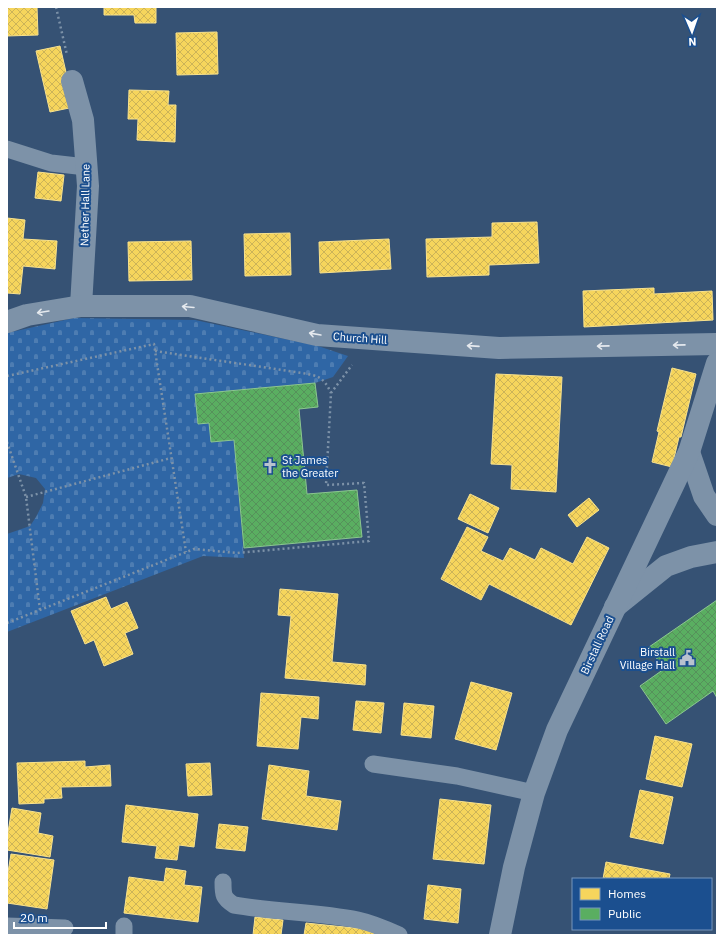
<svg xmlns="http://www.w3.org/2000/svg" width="724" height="942" font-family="'IBM Plex Sans',sans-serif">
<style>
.cemetery{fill:url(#cemetery-stones)}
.homes{fill:url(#homes-cross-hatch);stroke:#f9e28d}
.public{fill:url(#public-cross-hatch);stroke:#8cc690}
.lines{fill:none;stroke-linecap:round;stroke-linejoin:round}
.path{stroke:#7d92a8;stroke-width:2.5;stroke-dasharray:2 3;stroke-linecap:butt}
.service{stroke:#7d92a8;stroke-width:17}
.minor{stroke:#7d92a8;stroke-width:22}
.tertiary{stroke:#7d92a8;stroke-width:22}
.oneway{stroke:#e5e9ee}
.labels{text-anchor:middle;stroke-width:4;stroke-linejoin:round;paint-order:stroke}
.street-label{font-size:11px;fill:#fff;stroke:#1b4f8f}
.poi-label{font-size:11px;fill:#fff;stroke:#1b4f8f;text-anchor:start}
</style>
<defs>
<pattern id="cemetery-stones" width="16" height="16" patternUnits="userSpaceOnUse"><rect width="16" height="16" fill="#2f66a5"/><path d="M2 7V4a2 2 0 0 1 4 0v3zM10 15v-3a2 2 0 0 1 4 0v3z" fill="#4e7db2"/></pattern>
<pattern id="homes-cross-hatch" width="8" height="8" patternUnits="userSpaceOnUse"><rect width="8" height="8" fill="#f6d55c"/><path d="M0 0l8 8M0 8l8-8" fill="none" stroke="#ccb358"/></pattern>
<pattern id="public-cross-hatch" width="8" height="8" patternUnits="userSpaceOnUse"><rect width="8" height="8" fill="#5aae61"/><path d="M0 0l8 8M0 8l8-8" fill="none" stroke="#56915b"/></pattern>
</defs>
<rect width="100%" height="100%" fill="#365274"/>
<!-- cemetery -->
<polygon class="cemetery" points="74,318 195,320 318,346 348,356 333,377 315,383 195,394 198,424 209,423 211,442 234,440 244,558 203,556 7,632 7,534 30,526 36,517 43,503 45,489 36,478 19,474 7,478 7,333"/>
<!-- homes -->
<g class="homes">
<polygon points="7,7 37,7 38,35 7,36"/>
<polygon points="104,7 156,7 156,23 135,23 134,15 104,15"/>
<polygon points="217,32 218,74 177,75 176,33"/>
<polygon points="60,46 74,107 50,112 36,51"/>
<polygon points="129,90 169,91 168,105 176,105 175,142 137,140 138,119 128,119"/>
<polygon points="38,172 64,175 61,201 35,198"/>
<polygon points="7,218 25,220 23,239 57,241 55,269 23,266 20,294 7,293"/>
<polygon points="537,222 539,263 489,265 489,275 427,277 426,239 492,237 492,223"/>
<polygon points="290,233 291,275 245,276 244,234"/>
<polygon points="389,239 391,269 320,273 319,242"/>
<polygon points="191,241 192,280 129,281 128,242"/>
<polygon points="654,288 654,294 712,291 713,320 584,327 583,291"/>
<polygon points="672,368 696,374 681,437 679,437 672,467 652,462 659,432 657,431"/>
<polygon points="496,374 562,377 556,492 511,489 512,465 491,464"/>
<polygon points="470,494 499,508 488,533 458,519"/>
<polygon points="589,498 599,510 577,527 568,515"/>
<polygon points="467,527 488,537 481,551 503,561 510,548 535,560 541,548 573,564 587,537 609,548 571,625 489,584 481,600 441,579"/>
<polygon points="280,589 338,594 332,662 366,665 365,685 285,678 291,616 278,615"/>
<polygon points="106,597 111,609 127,602 138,628 125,633 133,654 104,666 94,640 85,644 71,611"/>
<polygon points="471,682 512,693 496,750 455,739"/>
<polygon points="261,693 319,697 318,719 301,717 298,749 257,746"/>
<polygon points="356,701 384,703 381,733 353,730"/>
<polygon points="404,703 434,706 431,738 401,735"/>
<polygon points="655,736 692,744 682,787 646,779"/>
<polygon points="85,761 85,767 110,765 111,786 61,787 62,798 44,799 44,803 19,804 17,763"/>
<polygon points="210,763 212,795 188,796 186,764"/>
<polygon points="269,765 309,771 306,796 341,801 337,830 262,819"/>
<polygon points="640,790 673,797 663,844 630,837"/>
<polygon points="440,799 491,805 484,864 433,859"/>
<polygon points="126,805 198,814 194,847 179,845 177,860 155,858 157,846 122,842"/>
<polygon points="12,808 41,813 38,833 53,836 50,857 7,850 7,838"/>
<polygon points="219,824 248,827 245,851 216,848"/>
<polygon points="11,854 54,860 47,909 7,903 7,878"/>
<polygon points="606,862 670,874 669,879 603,879"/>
<polygon points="166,868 186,871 184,885 202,887 198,922 124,913 129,877 164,882"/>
<polygon points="428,885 461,889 458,923 424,919"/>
<polygon points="255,917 283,920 281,935 253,935"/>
<polygon points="306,923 374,930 374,935 304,935"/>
</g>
<!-- public -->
<g class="public">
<polygon points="315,383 318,407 299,409 307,494 357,490 362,537 244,548 234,440 211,442 209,423 198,424 195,394"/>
<polygon points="717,600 717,698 713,691 666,724 640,686 664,669 649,647"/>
</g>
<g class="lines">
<!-- path -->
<g class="path">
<polyline points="56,7 67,55"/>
<path d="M 155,351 L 302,373 C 318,376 323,376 331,393"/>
<polyline points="7,376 154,344 186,552"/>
<polyline points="7,442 26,497 40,610"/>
<polyline points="26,497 171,458"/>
<polyline points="7,623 194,549 237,553 369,541 364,483 326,485 331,393 352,365"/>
</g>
<!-- service -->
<g class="service">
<polyline points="7,149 51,163 86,167"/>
<polyline points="373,764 457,776 534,793"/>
<path d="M 223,882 C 223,895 223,898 234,905 C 275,912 317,912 358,920 C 372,923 386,929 399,935"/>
<polyline points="7,926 65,928"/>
<polyline points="124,935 124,926"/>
</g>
<!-- minor -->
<g class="minor">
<polyline points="72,81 83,120 88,186 81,306"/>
<polyline points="7,322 27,315 81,306 190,306 317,335 499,348 717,344"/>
<polyline points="689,452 704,496 717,515"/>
<polyline points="615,607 666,566 691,557 717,552"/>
</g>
<!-- tertiary -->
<polyline class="tertiary" points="500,935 514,867 534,793 557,730 689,452 717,363"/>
</g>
<!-- one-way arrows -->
<defs><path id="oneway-shaft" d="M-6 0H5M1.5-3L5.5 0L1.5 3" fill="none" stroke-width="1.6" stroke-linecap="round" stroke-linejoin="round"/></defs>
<g class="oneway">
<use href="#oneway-shaft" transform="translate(188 307) rotate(-175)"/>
<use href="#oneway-shaft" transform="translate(43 312) rotate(171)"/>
<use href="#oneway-shaft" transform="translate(315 334) rotate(-170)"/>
<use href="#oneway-shaft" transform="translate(679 345) rotate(179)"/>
<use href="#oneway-shaft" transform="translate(473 346) rotate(-176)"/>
<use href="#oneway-shaft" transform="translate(603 346) rotate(179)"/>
</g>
<!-- icons -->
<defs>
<symbol id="church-bare" viewBox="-9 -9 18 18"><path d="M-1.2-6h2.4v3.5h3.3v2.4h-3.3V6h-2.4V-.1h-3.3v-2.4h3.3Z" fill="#b9c2ce" stroke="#1b4f8f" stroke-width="2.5" paint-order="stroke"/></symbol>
<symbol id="civic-bare" viewBox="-9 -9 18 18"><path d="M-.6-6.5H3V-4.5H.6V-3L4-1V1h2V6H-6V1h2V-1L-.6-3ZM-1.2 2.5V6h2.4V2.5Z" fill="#b9c2ce" stroke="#1b4f8f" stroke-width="2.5" paint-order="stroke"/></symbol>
</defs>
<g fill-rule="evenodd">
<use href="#church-bare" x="259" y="455" width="22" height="22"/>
<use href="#civic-bare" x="676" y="647" width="22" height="22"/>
</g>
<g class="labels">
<!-- street labels -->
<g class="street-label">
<text transform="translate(85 205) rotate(-89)" y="4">Nether Hall Lane</text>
<text transform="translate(360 338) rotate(4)" y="4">Church Hill</text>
<text transform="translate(597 645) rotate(-65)" y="4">Birstall Road</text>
</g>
<!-- poi labels -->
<g class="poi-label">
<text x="282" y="464">St James<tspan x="282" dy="13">the Greater</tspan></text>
<text x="675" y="656" text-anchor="end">Birstall<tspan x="675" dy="13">Village Hall</tspan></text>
</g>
</g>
<!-- border -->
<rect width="724" height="942" fill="none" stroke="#ffffff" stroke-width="16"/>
<!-- legend -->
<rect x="572" y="878" width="140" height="52" fill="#1b4f8f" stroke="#7695bc"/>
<rect x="580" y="888" width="20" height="12" fill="#f6d55c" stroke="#7695bc"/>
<text x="608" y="898" font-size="12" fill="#ffffff">Homes</text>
<rect x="580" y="908" width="20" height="12" fill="#5aae61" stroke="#7695bc"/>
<text x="608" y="918" font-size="12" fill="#ffffff">Public</text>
<!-- north arrow -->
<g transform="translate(692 32) rotate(178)" stroke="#1b4f8f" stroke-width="3" paint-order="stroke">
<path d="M0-3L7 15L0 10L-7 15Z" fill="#ffffff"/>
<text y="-6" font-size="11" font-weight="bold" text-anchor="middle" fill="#ffffff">N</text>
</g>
<!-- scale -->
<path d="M14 922v6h92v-6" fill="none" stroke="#ffffff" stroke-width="2"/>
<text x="20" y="922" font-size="12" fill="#ffffff" stroke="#1b4f8f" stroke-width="3" paint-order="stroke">20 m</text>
</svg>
